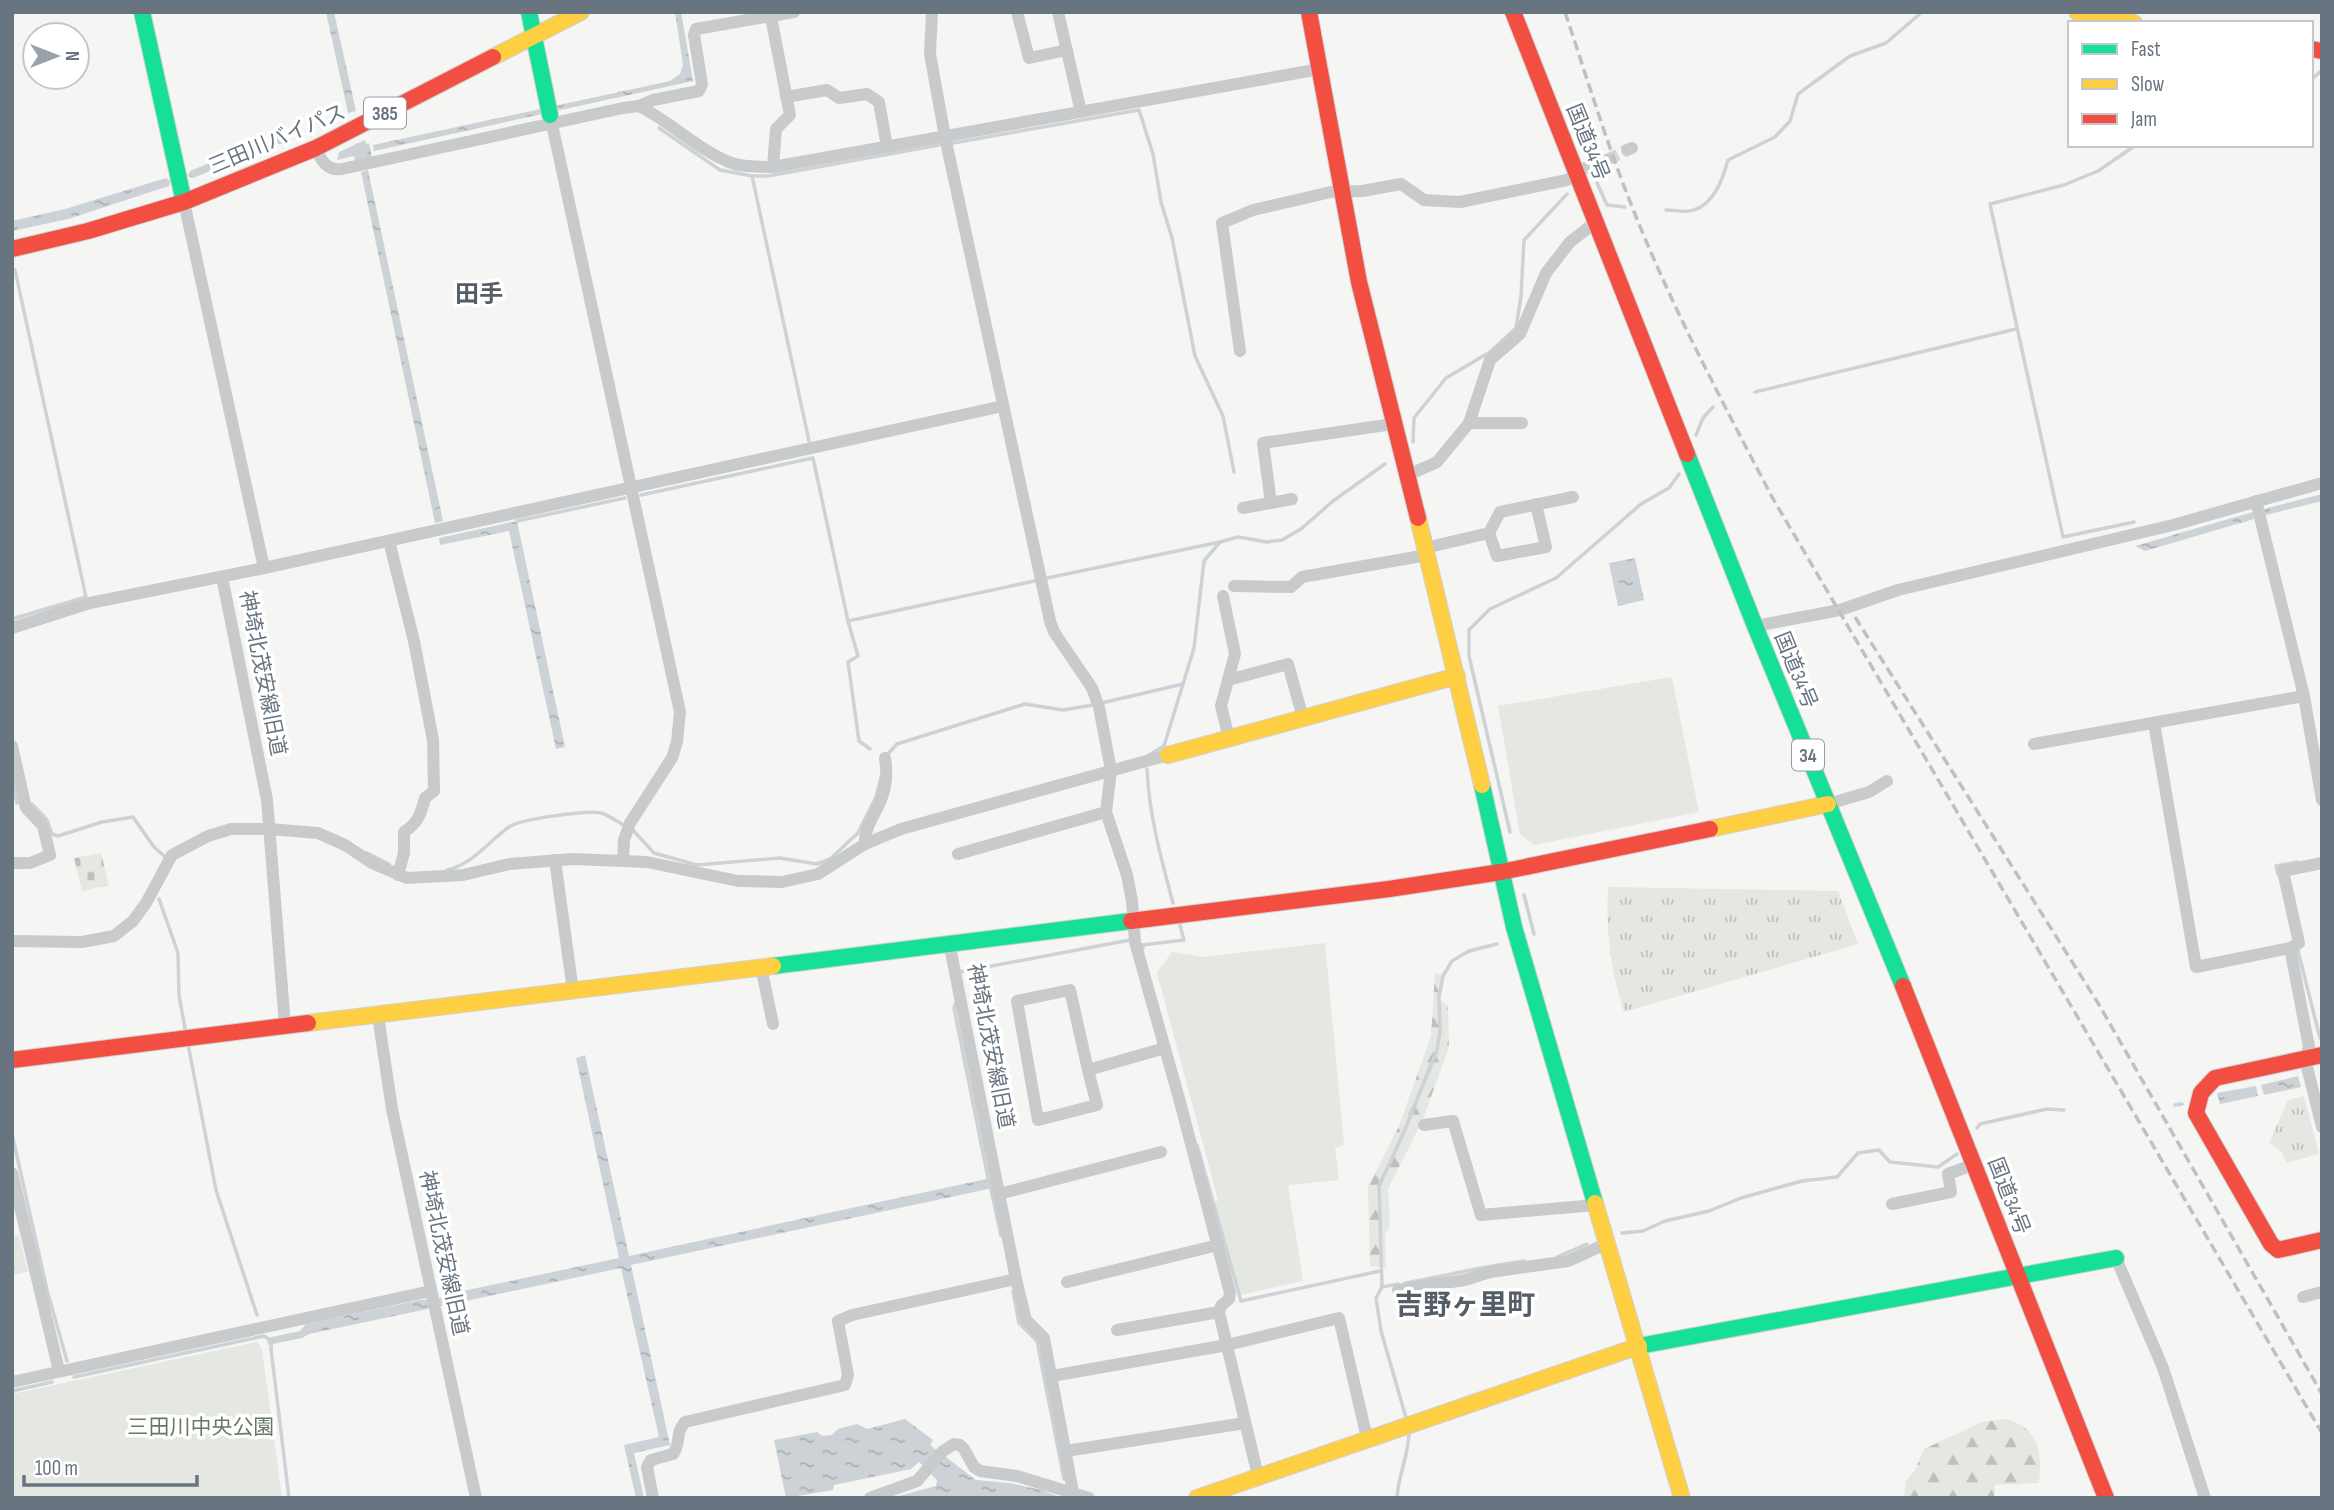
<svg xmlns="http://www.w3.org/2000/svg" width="2334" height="1510" font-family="'Sofia Sans Condensed','Noto Sans JP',sans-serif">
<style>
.grass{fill:url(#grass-tufts)}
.forest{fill:url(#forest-firs)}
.cemetery{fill:url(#cemetery-stones)}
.green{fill:#e4e7e2}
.water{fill:url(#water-ripples)}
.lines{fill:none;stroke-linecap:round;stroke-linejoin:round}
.stream{stroke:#ccd2d5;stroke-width:3.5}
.street-tunnel{stroke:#d2d5d7;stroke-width:12;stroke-dasharray:12 6;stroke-linecap:butt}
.fast-casing{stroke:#d1d1d2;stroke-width:18}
.slow-casing{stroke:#d1d1d2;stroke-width:18}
.jam-casing{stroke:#d1d1d2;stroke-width:18}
.street{stroke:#c9cacb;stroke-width:12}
.fast{stroke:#16e098;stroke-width:16}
.slow{stroke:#ffcf43;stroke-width:16}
.jam{stroke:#f24e42;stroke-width:16}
.rail{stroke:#bfc0c1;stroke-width:3.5;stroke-dasharray:10 5;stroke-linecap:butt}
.labels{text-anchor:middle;stroke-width:7;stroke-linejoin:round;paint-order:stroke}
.shield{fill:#fff;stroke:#959ea7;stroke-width:2}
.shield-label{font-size:19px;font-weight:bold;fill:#687581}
.street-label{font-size:21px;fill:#687581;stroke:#fff}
.park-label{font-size:21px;fill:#697966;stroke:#fff}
.quarter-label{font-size:24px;font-weight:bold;fill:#555e67;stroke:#fff}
.district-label{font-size:28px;font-weight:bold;fill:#555e67;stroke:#fff}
</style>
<defs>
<pattern id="grass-tufts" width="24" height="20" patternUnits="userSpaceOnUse" patternTransform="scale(1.75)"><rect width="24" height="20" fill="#e4e7e2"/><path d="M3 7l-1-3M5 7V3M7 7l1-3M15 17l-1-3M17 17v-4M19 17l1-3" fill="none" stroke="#bdc0bd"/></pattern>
<pattern id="forest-firs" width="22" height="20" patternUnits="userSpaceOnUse" patternTransform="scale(1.75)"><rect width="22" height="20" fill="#e4e7e2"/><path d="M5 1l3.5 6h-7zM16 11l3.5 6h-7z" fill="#bdc0bd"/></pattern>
<pattern id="cemetery-stones" width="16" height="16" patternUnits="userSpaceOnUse" patternTransform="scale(1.75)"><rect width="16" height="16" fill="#e4e7e2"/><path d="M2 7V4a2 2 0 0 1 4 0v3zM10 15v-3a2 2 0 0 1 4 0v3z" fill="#bdc0bd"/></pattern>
<pattern id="water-ripples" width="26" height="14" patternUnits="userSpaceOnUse" patternTransform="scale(1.75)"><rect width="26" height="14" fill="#ccd2d5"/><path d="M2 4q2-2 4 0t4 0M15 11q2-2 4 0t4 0" fill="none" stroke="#a9afb2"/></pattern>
</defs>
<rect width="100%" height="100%" fill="#f5f5f4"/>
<!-- grass -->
<g class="grass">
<path d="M 1608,887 L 1838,891 L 1858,944 L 1624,1012 C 1610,969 1606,933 1608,887 Z"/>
<polygon points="2304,1096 2319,1154 2287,1163 2281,1151 2269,1143 2288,1100"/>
<polygon points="19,1235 28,1272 12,1275 12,1236"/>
</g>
<!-- forest -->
<g class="forest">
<polygon points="1435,973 1442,975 1438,999 1448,1006 1449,1047 1423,1119 1388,1189 1390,1227 1385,1234 1386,1268 1370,1266 1368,1187 1399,1126 1431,1036"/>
<path d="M 2006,1419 C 2040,1428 2042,1454 2039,1483 L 1995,1485 L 1994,1498 L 1904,1498 L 1906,1481 L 1915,1470 L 1924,1449 L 1982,1422 Z"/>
</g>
<!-- cemetery -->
<polygon class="cemetery" points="101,853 109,885 82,891 74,858"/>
<!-- green -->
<g class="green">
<polygon points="1672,677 1699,812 1534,845 1520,834 1498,706"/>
<polygon points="1325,943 1344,1145 1335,1148 1339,1180 1288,1185 1303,1281 1240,1295 1214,1202 1218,1200 1157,973 1172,952 1203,957"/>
<polygon points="257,1342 262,1349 282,1498 12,1498 12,1394"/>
</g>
<!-- water -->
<g class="water">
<polygon points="326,12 334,12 356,111 348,113"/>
<polygon points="675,12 681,12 693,81 374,151 373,145 670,81 680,74 683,65"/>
<polygon points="284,133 292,134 290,144 277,144 193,178 188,176 190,171"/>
<polygon points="365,140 366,144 369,143 372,157 355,161 354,156 337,160 339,152"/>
<polygon points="368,170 443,521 435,523 361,172"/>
<polygon points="166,178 170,181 169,186 68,219 12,231 12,221 65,209"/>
<polygon points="2322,494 2322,501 2266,515 2264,509"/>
<polygon points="2253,512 2254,519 2145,551 2135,546"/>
<polygon points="517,521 565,747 556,749 509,531 440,545 439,538"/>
<polygon points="1635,558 1644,600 1618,606 1609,563"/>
<polygon points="585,1055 629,1256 991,1178 993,1188 631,1265 670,1445 634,1453 644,1498 636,1498 624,1445 659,1437 621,1268 309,1334 302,1338 268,1345 267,1338 300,1331 306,1324 420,1300 438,1299 444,1295 619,1258 576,1058"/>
<polygon points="2298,1076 2301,1087 2264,1095 2261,1085"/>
<polygon points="2256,1086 2258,1096 2220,1104 2217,1093"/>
<polygon points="905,1419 933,1440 930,1445 976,1480 1009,1483 1042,1490 1062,1498 891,1498 936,1486 937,1480 919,1462 911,1469 834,1485 833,1490 786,1498 774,1440 817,1432 822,1436 832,1435 838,1429 857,1424 867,1429"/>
</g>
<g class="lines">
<!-- stream -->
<g class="stream">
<polyline points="2311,80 2322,70"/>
<polyline points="659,128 720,170 752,176 768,176 939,145"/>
<polyline points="953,143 1139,110 1153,154 1161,202 1172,238 1195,356 1223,416 1234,472"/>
<polyline points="752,176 809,441"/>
<polyline points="1597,183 1607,205 1625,207"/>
<path d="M 1666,210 C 1674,210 1687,213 1694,210 C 1715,203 1723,178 1728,160 L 1775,137 L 1790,121 L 1798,94 L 1850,56 L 1886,43 L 1922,12"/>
<polyline points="1755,392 2016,329"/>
<polyline points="1696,435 1703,418 1713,407"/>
<polyline points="1413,442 1414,418 1446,378 1490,352 1516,328 1521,296 1524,240 1567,194"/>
<polyline points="641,495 813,458 848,621 1034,581"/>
<polyline points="517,521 625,498"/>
<polyline points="2134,522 2063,537 1990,204 2064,185 2098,171 2136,145"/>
<polyline points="1047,578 1220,542"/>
<polyline points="12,619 86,597 15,270"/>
<polyline points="848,621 858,656 848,662 859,741 870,749"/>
<polyline points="887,755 897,744 1025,704 1063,710 1093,705 1183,684"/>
<polyline points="1149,755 1164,746 1194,648 1204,561 1220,542 1238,537 1267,542 1282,540 1301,529 1333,501 1385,464"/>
<path d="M 1147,769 C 1149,815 1161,858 1173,903"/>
<polyline points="12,780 17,803"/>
<polyline points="32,804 47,820 52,834 58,836 102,822 133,817 154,847 164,856"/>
<polyline points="632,829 654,853 697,865 780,858 817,864 830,859 858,833 876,797 881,777"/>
<polyline points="1510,832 1469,656 1469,630 1490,609 1556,578 1641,504 1669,488 1679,474"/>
<polyline points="367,853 389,864"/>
<path d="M 447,870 C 473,864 488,842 509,827 C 520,819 587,810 601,813 C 609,815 618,822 625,826"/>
<polyline points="2278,874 2276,866 2298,862"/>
<polyline points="1524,895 1534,934"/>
<polyline points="159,899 178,953 179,996 186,1033"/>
<polyline points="1143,948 1142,945 1184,940 1179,922"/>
<polyline points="2298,951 2320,1038"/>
<polyline points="960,972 1130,940"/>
<polyline points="956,1003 954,1008 989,1183"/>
<polyline points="188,1044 216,1190 257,1315"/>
<polyline points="2175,1105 2182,1104"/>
<polyline points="1977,1128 1980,1124 2047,1109 2064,1110"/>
<polyline points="12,1134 47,1290 67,1361"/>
<polyline points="1197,1145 1241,1301 1380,1271"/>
<polyline points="990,1185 1001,1236"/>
<polyline points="1622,1233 1643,1231 1665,1221 1709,1211 1741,1198 1802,1181 1837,1177 1858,1153 1879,1150 1890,1162 1938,1167 1957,1154"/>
<polyline points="1557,1257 1587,1244"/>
<path d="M 1405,1283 C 1445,1276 1484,1266 1525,1261"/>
<polyline points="1382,1287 1398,1284"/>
<polyline points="1013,1292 1019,1323 1037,1341 1064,1479"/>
<polyline points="272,1341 271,1349 289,1498"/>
<polyline points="74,1377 264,1336 269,1339"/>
<polyline points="12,1391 52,1382"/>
<polyline points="1407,1421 1381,1331 1376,1298 1382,1287 1379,1186 1404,1132 1437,1050 1440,1032 1439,997 1443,976 1452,961 1469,951 1497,944"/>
<path d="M 1397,1498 C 1398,1475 1409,1455 1409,1432"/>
</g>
<!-- street-tunnel -->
<polyline class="street-tunnel" points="1607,160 1627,150"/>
<defs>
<g id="fast">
<polyline points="142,12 184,202"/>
<polyline points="529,12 534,37"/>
<polyline points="534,37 550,115"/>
<polyline points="1687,454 1755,626 1903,986"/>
<polyline points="1482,785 1514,927 1595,1203"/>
<polyline points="773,966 1131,921"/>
<polyline points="1639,1346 2116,1258"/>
</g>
<g id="slow">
<polyline points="2077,12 2134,23"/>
<polyline points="493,57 581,12"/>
<polyline points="1418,518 1482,785"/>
<polyline points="1168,755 1457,676"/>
<polyline points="1710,829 1828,804"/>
<polyline points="308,1023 773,966"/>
<polyline points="1595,1203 1682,1498"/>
<polyline points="1197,1498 1639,1346"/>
</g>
<g id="jam">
<polyline points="1309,12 1359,282 1418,518"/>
<polyline points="1513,12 1687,454"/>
<polyline points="2311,49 2322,51"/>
<polyline points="12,249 88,231 184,202 316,148 493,57"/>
<polyline points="1131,921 1389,889 1501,872 1710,829"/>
<polyline points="1903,986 2106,1498"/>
<polyline points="2322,1055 2215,1078 2201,1093 2196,1113 2271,1244 2278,1250 2322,1240"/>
<polyline points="12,1060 308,1023"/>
</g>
</defs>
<!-- fast casing -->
<use href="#fast" class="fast-casing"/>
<!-- slow casing -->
<use href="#slow" class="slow-casing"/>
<!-- jam casing -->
<use href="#jam" class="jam-casing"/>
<!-- street -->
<g class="street">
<polyline points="932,12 930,54 945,137 1050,621 1054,632 1092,688 1099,707 1111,770 1106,812 1127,875 1132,901 1135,942 1180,1102 1230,1293 1229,1299 1221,1306 1219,1312 1258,1476"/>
<polyline points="1017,12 1029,58 1067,50"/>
<polyline points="1058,12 1081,112"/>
<polyline points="771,17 790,115 776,129 773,167"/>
<polyline points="786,97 827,90 839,98 867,94 879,102 887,147"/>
<path d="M 639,106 C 671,122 697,149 729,162 C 742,168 759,166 773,167 L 1320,69"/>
<polyline points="550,115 680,712 677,742 672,758 630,823 624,840 623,860"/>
<path d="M 316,148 C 321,161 327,171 342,169 L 623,108 L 639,106 L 653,100 L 699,91 L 702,84 L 694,35 L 696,29 L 794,12"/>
<polyline points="1627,150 1632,148"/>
<polyline points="184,202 264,568"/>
<polyline points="1240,351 1222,223 1253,210 1331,192 1362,191 1401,184 1424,200 1460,202 1567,180 1587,167 1607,160"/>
<polyline points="1469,423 1490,360 1520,334 1546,273 1570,242 1597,221"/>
<polyline points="1406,476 1437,462 1469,423 1522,423"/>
<polyline points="2256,501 2304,696 2322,800"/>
<polyline points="1271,503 1263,443 1393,424"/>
<polyline points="1243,508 1292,499"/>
<polyline points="1489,533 1497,556 1546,547 1536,504"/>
<path d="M 389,541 L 414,641 L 433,740 L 434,791 L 425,798 C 421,814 418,823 404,832 L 404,853 L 398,875"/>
<polyline points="1425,548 1489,533 1500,512 1573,497"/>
<polyline points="222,577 267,800 285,1026"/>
<polyline points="1234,586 1291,587 1302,577 1427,555"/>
<polyline points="1223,596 1235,654 1221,706 1229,738"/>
<polyline points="1755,626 1840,610 1898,590 2173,525 2322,483"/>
<polyline points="12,628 90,603 264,568 1003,406"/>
<polyline points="1228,680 1288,664 1303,718"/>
<polyline points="2154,723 2196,967 2290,948 2299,943 2283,871 2322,863"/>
<polyline points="2034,744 2304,696"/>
<polyline points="12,746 26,808 43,826 50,855 30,863 12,863"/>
<polyline points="1828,804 1869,792 1887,781"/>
<path d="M 865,844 C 864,826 877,813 882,797 C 887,784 887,771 885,758"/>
<polyline points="958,854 1106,812"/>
<polyline points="555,860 573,991"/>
<polyline points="12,941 82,942 114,936 133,921 146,903 172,855 208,836 231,829 269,829 318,833 345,845 372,863 407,878 463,875 509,864 573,859 647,862 738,881 782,882 818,874 865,844 901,829 1168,755"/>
<polyline points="949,942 1016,1279 1026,1320 1044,1338 1073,1492"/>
<polyline points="2290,948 2309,1047 2305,1059 2322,1127"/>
<polyline points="761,967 773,1024"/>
<polyline points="378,1016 392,1109 476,1498"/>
<polyline points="1088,1070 1070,990 1017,1001 1038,1120 1097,1105 1088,1070 1165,1048"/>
<polyline points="1424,1125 1453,1121 1481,1215 1596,1205"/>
<polyline points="12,1173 59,1371"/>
<polyline points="999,1194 1161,1152"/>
<polyline points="1892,1204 1951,1192 1948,1174 1975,1164"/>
<polyline points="2116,1258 2163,1368 2205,1498"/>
<polyline points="1067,1282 1218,1245"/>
<polyline points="1398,1290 1465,1280 1490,1272 1568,1261 1608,1243"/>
<polyline points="2303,1297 2322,1292"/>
<polyline points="1117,1330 1219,1312"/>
<polyline points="1052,1376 1227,1345 1339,1318 1367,1438"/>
<polyline points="12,1382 431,1291"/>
<polyline points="1066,1451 1245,1423"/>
<path d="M 653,1498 L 647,1467 L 651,1460 L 673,1454 C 682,1441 674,1435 685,1422 L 845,1385 L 848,1375 L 838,1321 L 852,1315 L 1016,1279"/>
<polyline points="870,1498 917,1481 943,1451 954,1444 960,1445 964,1449 974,1467 980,1471 1017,1476 1089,1498"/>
</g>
<!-- fast -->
<use href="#fast" class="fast"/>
<!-- slow -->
<use href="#slow" class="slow"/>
<!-- jam -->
<use href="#jam" class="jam"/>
<!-- rail -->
<g class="rail">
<path d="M 1565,12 C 1586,75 1605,138 1629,199 C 1669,302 1721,399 1772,497 L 2322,1433"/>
<polyline points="1855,617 2098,1003 2322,1394"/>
</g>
</g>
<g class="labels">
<!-- shield labels -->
<g class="shield">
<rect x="364" y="97.5" width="42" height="31" rx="5"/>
<rect x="1792" y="739.5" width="32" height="31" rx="5"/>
</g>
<g class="shield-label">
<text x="385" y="120">385</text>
<text x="1808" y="762">34</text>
</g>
<!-- street labels -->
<g class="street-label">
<text transform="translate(277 139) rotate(-23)" y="7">三田川バイパス</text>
<text transform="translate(1588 142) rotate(68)" y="7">国道34号</text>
<text transform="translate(1796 670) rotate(68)" y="7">国道34号</text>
<text transform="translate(263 673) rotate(79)" y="7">神埼北茂安線旧道</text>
<text transform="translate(991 1046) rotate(79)" y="7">神埼北茂安線旧道</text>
<text transform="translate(2009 1196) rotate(69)" y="7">国道34号</text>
<text transform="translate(444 1253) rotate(78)" y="7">神埼北茂安線旧道</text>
</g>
<!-- park labels -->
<g class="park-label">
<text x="201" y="1434">三田川中央公園</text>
</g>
<!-- quarter labels -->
<g class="quarter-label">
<text x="479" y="302">田手</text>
</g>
<!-- district labels -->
<g class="district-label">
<text x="1465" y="1314">吉野ヶ里町</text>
</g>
</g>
<!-- border -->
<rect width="2334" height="1510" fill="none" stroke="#687581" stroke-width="28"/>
<!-- legend -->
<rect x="2068" y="21" width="245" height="126" fill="#ffffff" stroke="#c3c8cd" stroke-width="2"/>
<rect x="2082" y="44" width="35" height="10" fill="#16e098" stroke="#c3c8cd" stroke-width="2"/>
<text x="2131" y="56" font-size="21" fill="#687581">Fast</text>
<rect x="2082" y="79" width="35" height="10" fill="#ffcf43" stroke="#c3c8cd" stroke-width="2"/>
<text x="2131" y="91" font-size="21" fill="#687581">Slow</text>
<rect x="2082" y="114" width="35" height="10" fill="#f24e42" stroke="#c3c8cd" stroke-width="2"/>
<text x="2131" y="126" font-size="21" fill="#687581">Jam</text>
<!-- north arrow -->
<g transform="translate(56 56) rotate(90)"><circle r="33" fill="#ffffff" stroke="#c3c8cd" stroke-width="2"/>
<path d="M0-5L12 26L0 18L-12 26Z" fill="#99a2a9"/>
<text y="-10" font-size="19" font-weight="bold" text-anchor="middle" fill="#687581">N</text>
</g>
<!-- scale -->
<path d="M24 1475v10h173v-10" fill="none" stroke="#687581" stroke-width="3.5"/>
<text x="35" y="1475" font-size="21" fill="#687581" stroke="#ffffff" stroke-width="5" paint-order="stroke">100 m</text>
</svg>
